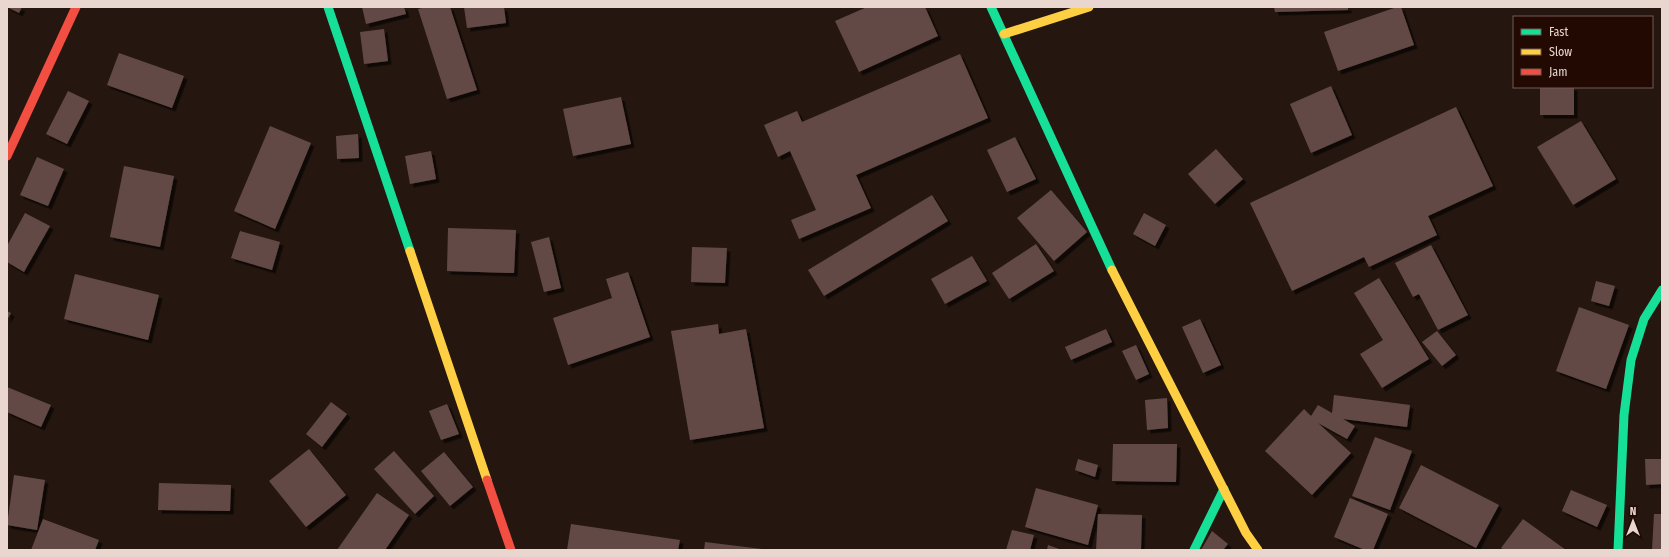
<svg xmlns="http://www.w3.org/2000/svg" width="1669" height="557" font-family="'Fira Sans Condensed',sans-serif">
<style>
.building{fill:#624a45;filter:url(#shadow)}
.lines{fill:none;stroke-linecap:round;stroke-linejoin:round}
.fast{stroke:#16e098;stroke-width:9}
.slow{stroke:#ffcf43;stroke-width:9}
.jam{stroke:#f24e42;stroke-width:9}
</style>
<defs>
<filter id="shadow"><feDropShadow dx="3.5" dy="3.5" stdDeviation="0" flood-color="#0009"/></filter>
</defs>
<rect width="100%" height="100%" fill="#251610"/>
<!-- building -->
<g class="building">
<polygon points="7,7 22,7 19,13"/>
<polygon points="362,7 404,7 406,14 366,24"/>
<polygon points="426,7 450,7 477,90 447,99 418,9"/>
<polygon points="464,7 504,7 506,23 467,28"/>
<polygon points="867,7 925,7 938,36 859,72 835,21"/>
<polygon points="1274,7 1348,7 1348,10 1275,12"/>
<polygon points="1397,7 1401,7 1414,45 1338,71 1324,32"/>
<polygon points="384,29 388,61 364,64 360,32"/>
<polygon points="119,53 184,76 172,108 107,85"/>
<polygon points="960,54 988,118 856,175 871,208 799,239 791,220 816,210 790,151 778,157 764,125 797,111 802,122"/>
<polygon points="1331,86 1352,135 1311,153 1290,104"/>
<rect x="1540" y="87" width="34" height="28"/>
<polygon points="68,91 89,101 67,144 46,134"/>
<polygon points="621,97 631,144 573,156 563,109"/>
<polygon points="1456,107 1493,186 1428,216 1437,235 1369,267 1364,257 1292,291 1250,203"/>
<polygon points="1581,121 1616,179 1573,205 1537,147"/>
<polygon points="270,126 311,143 275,229 234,211"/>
<polygon points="358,134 359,158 337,159 336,136"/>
<polygon points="1015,137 1036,179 1007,192 987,150"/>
<polygon points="1216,149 1243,179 1215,204 1188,174"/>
<polygon points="431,151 436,179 410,184 405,156"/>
<polygon points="37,157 64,169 48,206 20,195"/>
<polygon points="124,166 174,176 160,247 110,237"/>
<polygon points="1051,190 1087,232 1054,261 1017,218"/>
<polygon points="932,195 948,221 824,296 808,270"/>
<polygon points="25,213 50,226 24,272 7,262 7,246"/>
<polygon points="1144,213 1166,225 1155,246 1133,234"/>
<polygon points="448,228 516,230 514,273 447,271"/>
<polygon points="240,231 280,242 272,270 231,258"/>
<polygon points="549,237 561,288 544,292 531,242"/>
<polygon points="1036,244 1054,271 1009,299 992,273"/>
<polygon points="1431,245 1468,315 1438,330 1419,294 1413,297 1395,263"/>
<polygon points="692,247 727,248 725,283 691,282"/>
<polygon points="972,256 987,281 945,304 931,279"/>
<polygon points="628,272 650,337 568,365 553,318 612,298 606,279"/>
<polygon points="75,274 159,295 148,340 64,319"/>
<polygon points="1379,278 1429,359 1382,388 1360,354 1383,340 1354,293"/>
<polygon points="1596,281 1615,286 1609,306 1591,301"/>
<polygon points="1579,307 1629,325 1606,389 1556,371"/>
<polygon points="7,311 11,313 7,320"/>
<polygon points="1200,319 1221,365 1203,373 1182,327"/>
<polygon points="718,324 719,334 746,329 764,428 690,440 671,331"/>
<polygon points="1106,329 1112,342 1071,360 1065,347"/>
<polygon points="1437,331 1456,355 1442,366 1422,342"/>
<polygon points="1136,345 1149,374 1136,380 1122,351"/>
<polygon points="7,387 51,405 41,427 7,412"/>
<polygon points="1334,395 1410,405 1407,427 1343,419 1355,426 1347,439 1318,423 1351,453 1312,495 1265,451 1304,409 1311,416 1318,405 1332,413"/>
<polygon points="1167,398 1168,428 1147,430 1145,400"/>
<polygon points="331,402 347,414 322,447 306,434"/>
<polygon points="447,404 459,434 441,440 429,411"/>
<polygon points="1375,437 1412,451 1390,510 1352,496"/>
<polygon points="1113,444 1177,444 1176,482 1112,481"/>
<polygon points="309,449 346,495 306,527 269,481"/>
<polygon points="394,451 434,496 415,514 374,469"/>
<polygon points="444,452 473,487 450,506 421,471"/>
<polygon points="1078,459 1098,465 1095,477 1075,470"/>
<polygon points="1645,459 1662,459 1662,484 1646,485"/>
<polygon points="1421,465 1499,505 1476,548 1399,508"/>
<polygon points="14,475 45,480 37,530 7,525"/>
<polygon points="159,483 231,485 230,511 158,510"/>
<polygon points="1036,488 1098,505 1088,545 1025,527"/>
<polygon points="1571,490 1607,505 1597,527 1562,511"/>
<polygon points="377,493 409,515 385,550 337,550"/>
<polygon points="1350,498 1388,514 1373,550 1365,550 1334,537"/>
<polygon points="1098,514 1142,515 1141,550 1096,550"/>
<polygon points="1654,514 1662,514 1662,550 1652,550"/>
<polygon points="43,519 99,540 95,550 31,550"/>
<polygon points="1523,519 1566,550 1504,550 1501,548"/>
<polygon points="571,524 680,540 678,550 567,550"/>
<polygon points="1012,530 1034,535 1030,550 1006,550"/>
<polygon points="1212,531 1228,544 1223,550 1201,550"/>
<polygon points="705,542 762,549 762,550 704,550"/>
<polygon points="1048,545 1062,550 1047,550"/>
</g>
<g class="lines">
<!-- fast -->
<g class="fast">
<polyline points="328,7 410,251"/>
<polyline points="991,7 1112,270"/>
<polyline points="1194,550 1224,489"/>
<polyline points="1618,550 1624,415 1631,360 1644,319 1662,290"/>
</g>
<!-- slow -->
<g class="slow">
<polyline points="1004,34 1089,7"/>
<polyline points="410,251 487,480"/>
<polyline points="1112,270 1246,533 1258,550"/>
</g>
<!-- jam -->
<g class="jam">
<polyline points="7,156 76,7"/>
<polyline points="487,480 511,550"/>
</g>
</g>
<!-- border -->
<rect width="1669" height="557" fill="none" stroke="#e9d6cf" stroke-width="16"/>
<!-- legend -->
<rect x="1513" y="16" width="140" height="72" fill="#220902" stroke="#725b54"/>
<rect x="1521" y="29" width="20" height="6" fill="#16e098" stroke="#725b54"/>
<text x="1549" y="36" font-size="12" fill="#e9d6cf">Fast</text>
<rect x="1521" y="49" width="20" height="6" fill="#ffcf43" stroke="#725b54"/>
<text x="1549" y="56" font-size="12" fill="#e9d6cf">Slow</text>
<rect x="1521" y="69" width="20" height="6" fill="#f24e42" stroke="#725b54"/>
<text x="1549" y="76" font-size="12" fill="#e9d6cf">Jam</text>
<!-- north arrow -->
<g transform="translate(1633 521)" stroke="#220902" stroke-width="3" paint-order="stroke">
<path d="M0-3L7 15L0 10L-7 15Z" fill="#e9d6cf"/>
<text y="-6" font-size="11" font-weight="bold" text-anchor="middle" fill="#e9d6cf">N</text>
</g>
</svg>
